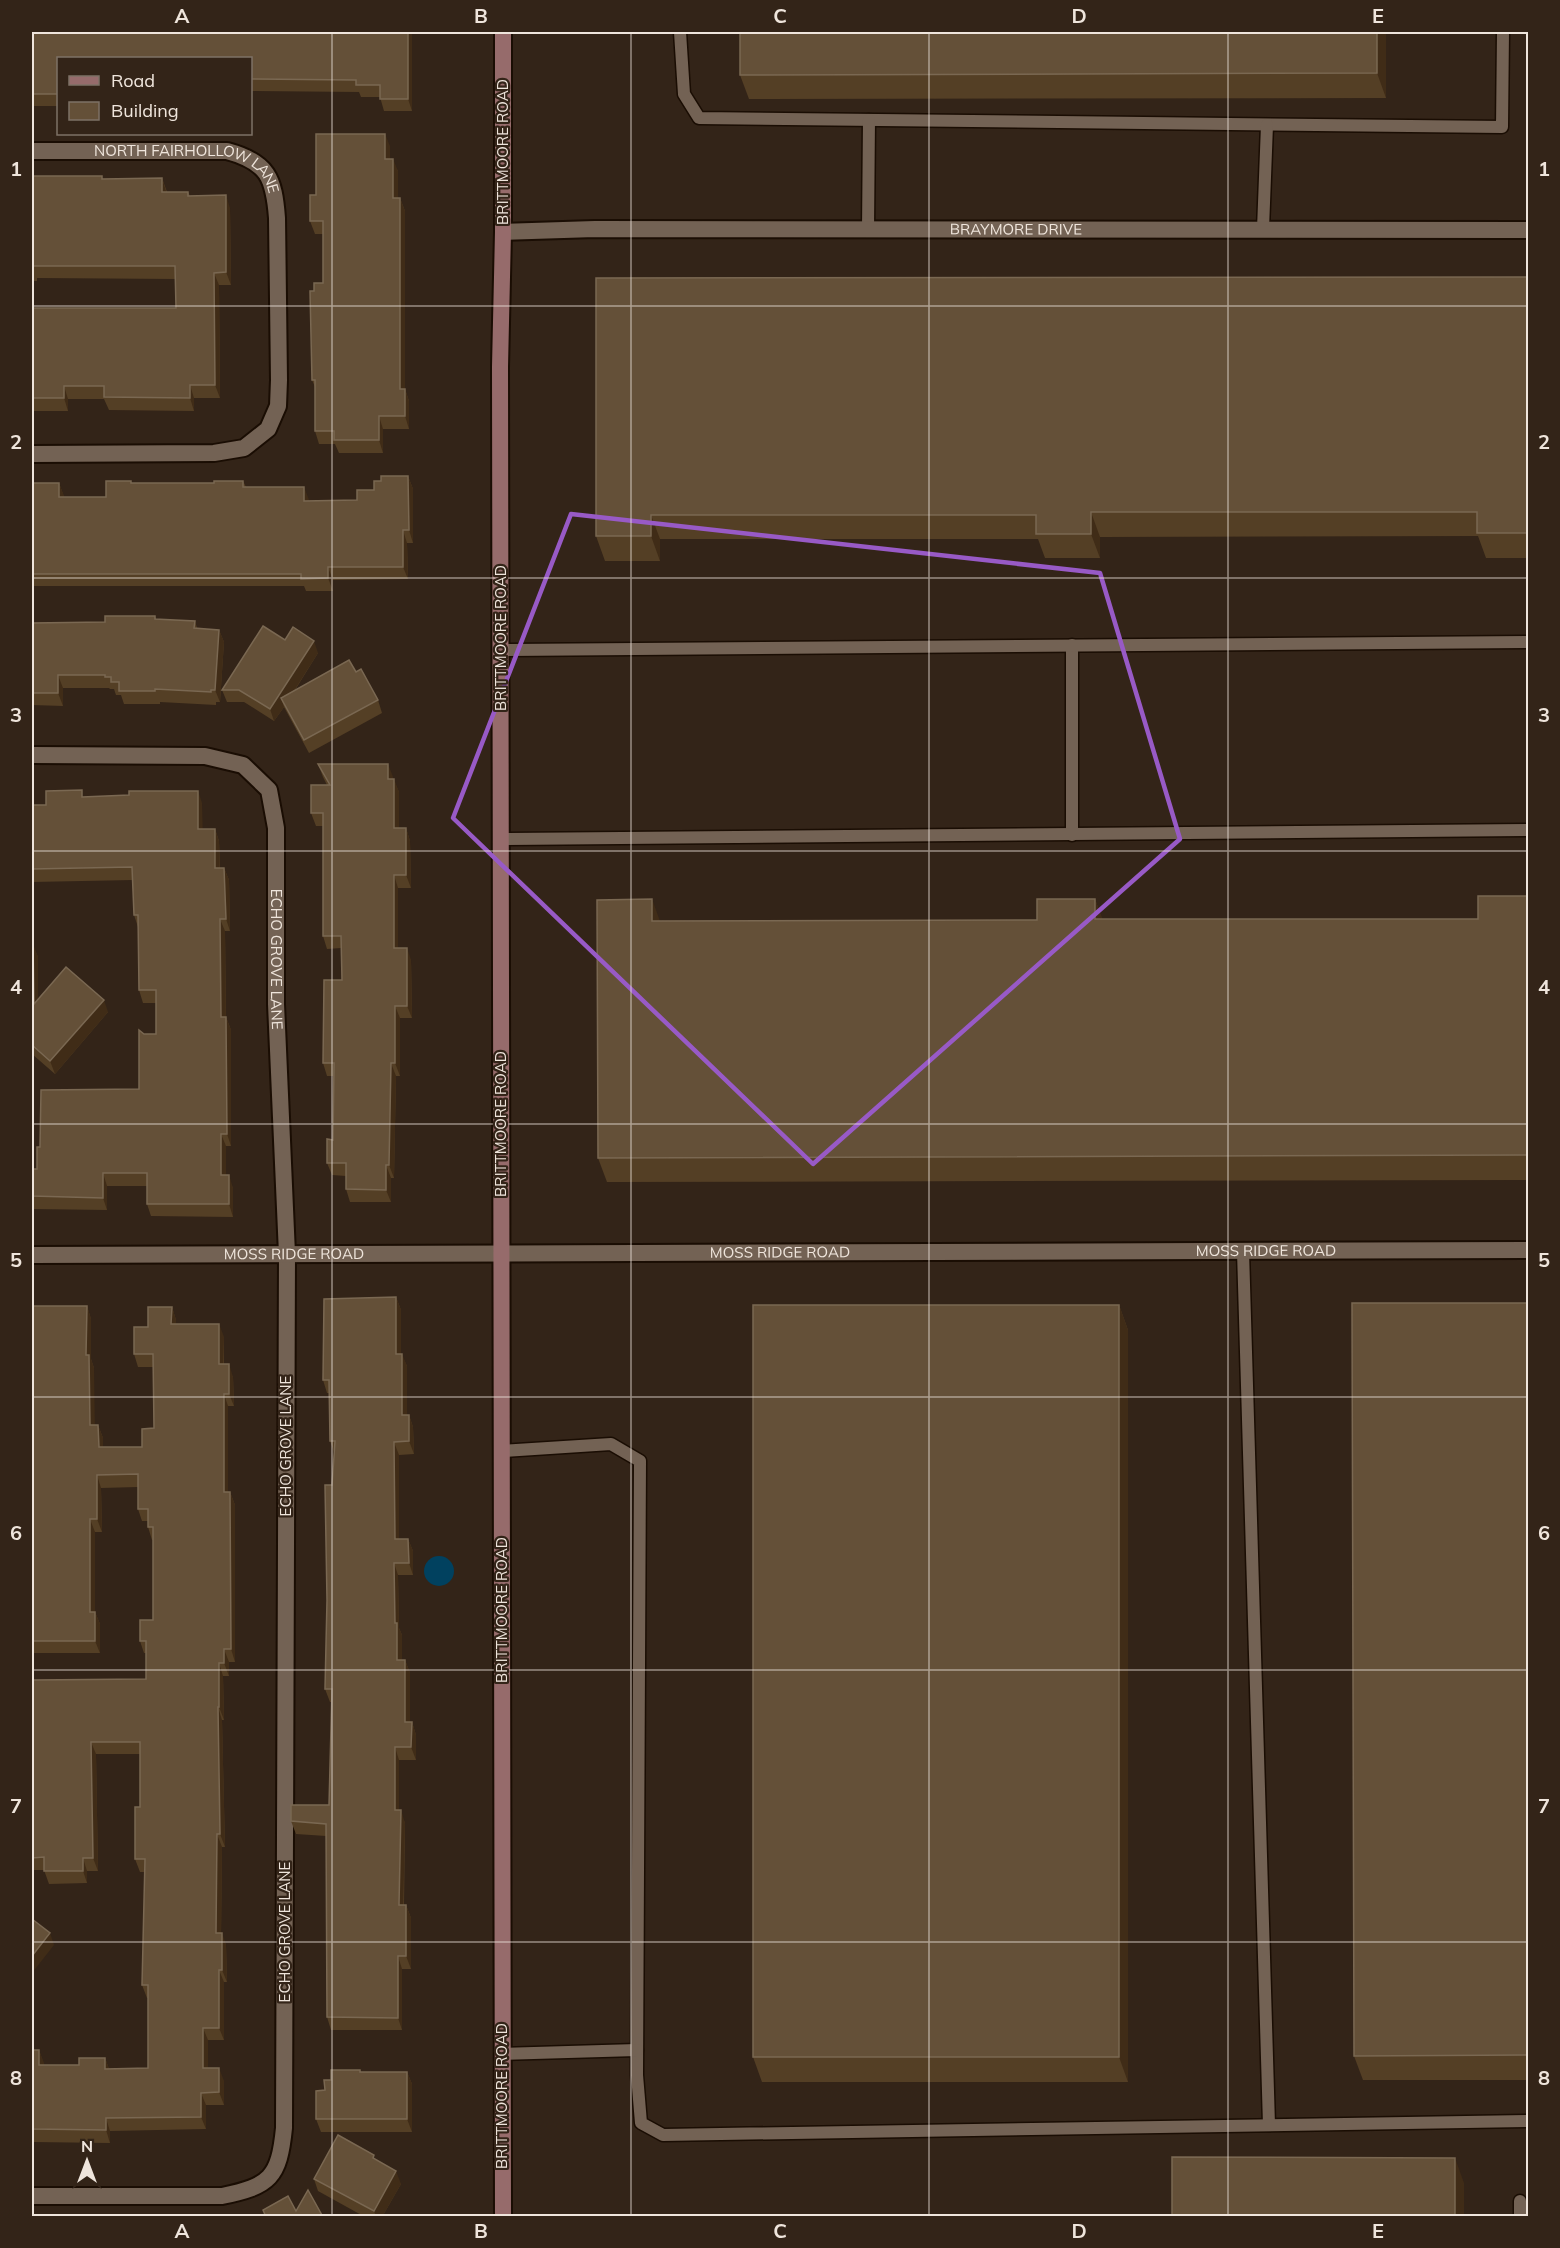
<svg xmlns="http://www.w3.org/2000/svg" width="1560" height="2248" font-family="Mulish,sans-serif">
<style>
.water{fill:#01415f}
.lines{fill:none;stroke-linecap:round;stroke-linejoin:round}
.service-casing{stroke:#1a0d03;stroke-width:15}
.minor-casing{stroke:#1a0d03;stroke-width:20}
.secondary-casing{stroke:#1a0d03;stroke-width:20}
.service{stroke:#736254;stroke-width:12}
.minor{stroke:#736254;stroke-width:16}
.secondary{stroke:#966b6b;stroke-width:16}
.wall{fill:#543f25}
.shaded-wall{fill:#402c17}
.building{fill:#645038;stroke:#7a6852;stroke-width:1.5}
.marked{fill:none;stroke:#985ac6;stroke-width:4.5;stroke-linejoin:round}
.grid{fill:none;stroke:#efe5dc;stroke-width:1.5;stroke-opacity:0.55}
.labels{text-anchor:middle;stroke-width:4.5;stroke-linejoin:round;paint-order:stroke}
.street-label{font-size:15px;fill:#efe5dc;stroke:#332418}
.neatline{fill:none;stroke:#efe5dc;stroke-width:2}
.grid-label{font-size:20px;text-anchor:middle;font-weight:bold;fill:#efe5dc}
</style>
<rect width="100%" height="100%" fill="#332418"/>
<!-- water -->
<circle class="water" cx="439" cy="1571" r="15"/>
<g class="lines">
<defs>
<g id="service">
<polyline points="680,32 684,94 699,118 1502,127 1503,32"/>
<polyline points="868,229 869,120"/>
<polyline points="1263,229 1267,125"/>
<polyline points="1072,645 1072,835"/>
<polyline points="501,650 1528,642"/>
<polyline points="501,839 1528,830"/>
<polyline points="1243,1251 1269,2125"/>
<polyline points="502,1451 611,1444 640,1461 637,2075 641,2123 663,2135 1528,2121"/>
<polyline points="502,2054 637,2050"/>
<polyline points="1520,2216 1520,2201"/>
</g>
<g id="minor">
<path id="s1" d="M 32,151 L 227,151 C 268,162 274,178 277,218 L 279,380 L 278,406 L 268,429 L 244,448 L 214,453 L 32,454"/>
<path id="s2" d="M 503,232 L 595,229 L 1528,230"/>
<path id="s3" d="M 32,755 L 205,756 L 243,765 L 269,790 L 276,828 L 276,1004 L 287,1254 L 284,2128 C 279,2178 270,2186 222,2196 L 32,2196"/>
<path id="s4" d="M 32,1255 L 1528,1250"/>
</g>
<polyline id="secondary" points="503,2216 500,367 503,232 503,32"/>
</defs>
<!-- service casing -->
<use href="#service" class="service-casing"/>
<!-- minor casing -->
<use href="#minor" class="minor-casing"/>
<!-- secondary casing -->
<use href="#secondary" class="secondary-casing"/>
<!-- service -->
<use href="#service" class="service"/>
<!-- minor -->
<use href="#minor" class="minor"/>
<!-- secondary -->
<use href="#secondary" class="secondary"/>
</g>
<!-- wall -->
<g class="wall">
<polygon points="32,32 412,32 412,111 384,111 380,97 361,97 359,92 250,91 250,58 58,58 58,106 32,106"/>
<polygon points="1386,32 1386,98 749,99 740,75"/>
<polygon points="390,146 390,159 398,171 398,198 400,198 405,211 405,389 409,401 409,429 383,429 383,453 339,453 335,444 319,444 315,431 315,387 312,380 314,291 323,283 323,234 315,234 310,221 316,195"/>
<polygon points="32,176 104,179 162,178 167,192 188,192 190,196 230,208 231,285 219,285 220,398 194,398 194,411 109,410 104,399 68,399 68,411 32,411 32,308 176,308 176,279 37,278 37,281 32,281"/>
<polygon points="1528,277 1528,558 1486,558 1478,536 1100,537 1100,558 1045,558 1038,539 660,539 660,561 605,561 596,536 596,278"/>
<polygon points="408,476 413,489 413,543 407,543 408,579 333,580 333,591 306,591 304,586 32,586 32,483 59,483 64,497 106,497 132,483 214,483 243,481 246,487 309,500 309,501 357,500 374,490 381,481"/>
<polygon points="155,616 156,619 195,621 197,628 219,630 224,642 220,702 216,702 216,705 160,702 160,704 124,704 121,695 116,695 114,689 110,689 109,688 63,688 63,706 32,705 32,623 105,622"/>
<polygon points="285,640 318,653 295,690 356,672 378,700 382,713 309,753 284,707 274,721 244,702 227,702 222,690"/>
<polygon points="318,764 393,777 393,779 399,792 399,828 406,828 410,841 411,888 398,888 398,948 411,960 412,1018 400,1018 400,1076 396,1076 394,1178 391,1178 391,1202 350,1202 346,1189 346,1176 332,1175 327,1163 333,1140 334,1076 327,1076 323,1063 342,980 341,948 327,949 323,936 323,826 316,826 311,813 327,785 323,777"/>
<polygon points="84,797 202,803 202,829 215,829 219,841 220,868 224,868 229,880 230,931 225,931 226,1017 231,1030 231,1146 226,1146 226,1175 233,1188 233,1217 151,1216 147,1204 147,1186 107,1186 107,1210 32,1209 32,1169 37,1169 40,1147 139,1089 144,1034 156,1034 156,1003 143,1003 139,990 138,927 134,915 133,880 32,882 32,805 46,805"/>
<polygon points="1528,896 1528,1180 607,1182 598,1158 660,921 1037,920 1095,899 1102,919 1478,919"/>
<polygon points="32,944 38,957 38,999 108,1012 55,1074 32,1054"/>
<polygon points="396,1297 401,1310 401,1354 407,1366 407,1415 409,1415 413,1427 414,1454 399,1455 399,1539 408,1539 413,1551 413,1575 398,1575 399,1628 402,1635 402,1660 405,1660 410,1673 410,1722 412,1722 416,1735 416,1760 399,1760 399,1810 405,1823 404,1905 406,1905 411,1918 411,1969 402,1969 402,2030 331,2030 327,2017 326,1836 296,1834 291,1821 329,1805 332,1702 330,1702 325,1689 334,1452 330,1441 329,1393 327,1393 323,1380"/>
<polygon points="1528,1303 1528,2080 1363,2080 1354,2056"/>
<polygon points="1119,1305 1128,1330 1128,2082 762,2082 753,2057"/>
<polygon points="32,1306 87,1306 91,1319 91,1359 94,1368 94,1425 98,1425 103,1438 103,1447 142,1447 154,1428 153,1367 138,1367 134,1354 148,1327 172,1307 176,1320 176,1324 224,1337 224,1364 233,1377 234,1406 228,1406 228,1492 230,1492 235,1505 235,1662 229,1662 229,1676 223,1676 224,1720 222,1720 225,1847 222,1847 221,1933 226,1945 227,1982 224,1982 224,2040 208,2040 208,2068 224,2081 224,2105 206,2105 206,2129 110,2131 110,2143 32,2142 32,2050 39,2050 44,2065 79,2065 105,2058 109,2069 148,2068 148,1998 147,1998 142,1985 145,1872 140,1872 135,1859 140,1807 140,1754 96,1754 98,1871 87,1871 87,1883 49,1884 44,1870 32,1870 32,1680 146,1679 146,1653 144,1653 140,1641 153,1620 153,1540 152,1540 148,1527 148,1521 142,1521 138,1509 138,1487 101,1488 102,1532 95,1532 95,1612 100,1624 100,1653 32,1653"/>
<polygon points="360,2070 361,2072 407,2072 412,2084 412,2132 321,2132 316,2119 325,2090 331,2080"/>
<polygon points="376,2160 401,2184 382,2217 365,2217 318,2191 314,2179"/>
</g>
<!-- shaded-wall -->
<g class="shaded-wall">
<polygon points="408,32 412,32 412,111 408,99"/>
<polygon points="1377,32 1386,32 1386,98 1377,73"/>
<polygon points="385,134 390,146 390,171 385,159"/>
<polygon points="393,159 398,171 398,211 393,198"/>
<polygon points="162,178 166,191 167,204 162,192"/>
<polygon points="226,195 230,208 231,285 226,272"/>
<polygon points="400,198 405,211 405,401 400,389"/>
<polygon points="214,273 219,285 220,398 215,385"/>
<polygon points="190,385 194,398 194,411 190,398"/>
<polygon points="64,386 68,399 68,411 64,398"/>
<polygon points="405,389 409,401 409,429 405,416"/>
<polygon points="379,416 383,429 383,453 379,440"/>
<polygon points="408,476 413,489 413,543 409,530"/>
<polygon points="59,483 64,496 64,510 59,497"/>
<polygon points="304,487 309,500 309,514 304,501"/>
<polygon points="1091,512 1100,537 1100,558 1091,534"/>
<polygon points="651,515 660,539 660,561 651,536"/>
<polygon points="403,530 407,543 408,579 403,567"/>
<polygon points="328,567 333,580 333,591 328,578"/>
<polygon points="219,630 224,642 220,702 215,690"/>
<polygon points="314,641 318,653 285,705 281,698 284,707 274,721 270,709"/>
<polygon points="58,675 63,688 63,706 58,693"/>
<polygon points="388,764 393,777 393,792 388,779"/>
<polygon points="394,779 399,792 399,841 394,828"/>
<polygon points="198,791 202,803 203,842 198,829"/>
<polygon points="406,828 410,841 411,888 406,875"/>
<polygon points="215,829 219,841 220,881 215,868"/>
<polygon points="224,868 229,880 230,931 226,919"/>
<polygon points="394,875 398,888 398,960 394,948"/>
<polygon points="652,899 661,924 652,921"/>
<polygon points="1095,899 1104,923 1095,919"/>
<polygon points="220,919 225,931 226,1030 221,1017"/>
<polygon points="33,944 38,957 38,1017 34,1004"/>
<polygon points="407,948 411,960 412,1018 407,1006"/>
<polygon points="104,1000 108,1012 55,1074 50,1061"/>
<polygon points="395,1006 400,1018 400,1076 395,1063"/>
<polygon points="226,1017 231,1030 231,1146 227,1134"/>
<polygon points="391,1063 396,1076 394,1178 389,1165"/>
<polygon points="221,1134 226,1146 226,1188 221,1175"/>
<polygon points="386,1165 391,1178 391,1202 386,1190"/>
<polygon points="103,1173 107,1186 107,1210 103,1198"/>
<polygon points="229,1175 233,1188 233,1217 229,1204"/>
<polygon points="396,1297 401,1310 401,1366 396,1354"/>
<polygon points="1119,1305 1128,1330 1128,2082 1119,2057"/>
<polygon points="87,1306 91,1319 91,1359 94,1368 95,1438 90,1425 86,1355"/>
<polygon points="172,1307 176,1320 176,1336 171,1324"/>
<polygon points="219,1324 224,1337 223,1377 219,1364"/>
<polygon points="402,1354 407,1366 407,1427 402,1415"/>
<polygon points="229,1364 233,1377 234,1406 229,1394"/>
<polygon points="224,1394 228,1406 228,1505 224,1492"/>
<polygon points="409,1415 413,1427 414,1454 409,1441"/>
<polygon points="98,1425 103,1438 103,1459 99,1447"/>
<polygon points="394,1442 399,1455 399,1551 395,1539"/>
<polygon points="97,1475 101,1488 102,1532 97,1519"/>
<polygon points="230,1492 235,1505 235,1662 231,1649"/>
<polygon points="90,1519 95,1532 95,1624 90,1612"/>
<polygon points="408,1539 413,1551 413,1575 409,1563"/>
<polygon points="394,1563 398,1575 399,1628 402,1635 402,1673 397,1660 395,1623"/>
<polygon points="95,1612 100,1624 100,1653 95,1641"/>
<polygon points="224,1649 229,1662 229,1676 224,1663"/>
<polygon points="405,1660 410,1673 410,1735 405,1722"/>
<polygon points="219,1663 223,1676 224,1720 219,1707"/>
<polygon points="218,1707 222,1720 225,1847 220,1834"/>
<polygon points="412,1722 416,1735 416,1760 411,1747"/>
<polygon points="91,1742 96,1754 98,1871 93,1858"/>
<polygon points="395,1747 399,1760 399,1823 395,1810"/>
<polygon points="401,1810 405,1823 403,1918 399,1905"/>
<polygon points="217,1834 222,1847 221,1945 216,1933"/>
<polygon points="83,1858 87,1871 87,1883 83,1871"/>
<polygon points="406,1905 411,1918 411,1969 406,1956"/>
<polygon points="50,1933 54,1945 32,1973 32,1956"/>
<polygon points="222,1933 226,1945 227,1982 222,1970"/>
<polygon points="398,1956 402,1969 402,2030 398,2018"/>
<polygon points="219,1970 224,1982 224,2040 219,2028"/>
<polygon points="203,2028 208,2040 208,2081 203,2068"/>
<polygon points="39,2050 44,2063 44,2078 39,2065"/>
<polygon points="105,2058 110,2071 105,2069"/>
<polygon points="219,2068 224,2081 224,2105 219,2092"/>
<polygon points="407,2072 412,2084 412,2132 407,2119"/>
<polygon points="201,2093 206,2105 206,2129 201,2117"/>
<polygon points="106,2118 110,2131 110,2143 106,2130"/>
<polygon points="1455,2158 1464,2183 1464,2217 1455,2217"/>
<polygon points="396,2171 401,2184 382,2217 376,2217 374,2211"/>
</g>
<!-- building -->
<g class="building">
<polygon points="32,32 408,32 408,99 380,99 380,85 356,85 356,80 250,79 250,58 58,58 58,94 32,94"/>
<polygon points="740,32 1377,32 1377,73 740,75"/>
<polygon points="316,134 385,134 385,159 393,159 393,198 400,198 400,389 405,389 405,416 379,416 379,440 334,440 334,431 315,431 315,380 312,380 310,291 314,291 314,283 323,283 323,221 310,221 310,195 316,195"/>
<polygon points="32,176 102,176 102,179 162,178 162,192 188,192 188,196 226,195 226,272 214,273 215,385 190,385 190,398 104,397 104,386 64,386 64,398 32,398 32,308 176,308 175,266 33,266 33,268 32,268"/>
<polygon points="1528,277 1528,533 1477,533 1477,512 1091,512 1091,534 1036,534 1036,515 651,515 651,536 596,536 596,278"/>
<polygon points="381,476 408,476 409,530 403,530 403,567 328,567 328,578 301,579 301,574 32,574 32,483 59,483 59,497 106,497 106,481 131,481 131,483 214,483 214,481 243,481 243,487 304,487 304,501 357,500 357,490 374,490 374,481 381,481"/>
<polygon points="105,616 155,616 155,619 195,621 194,628 219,630 215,690 211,690 211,692 155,689 155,691 119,691 119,682 111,682 111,677 105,677 105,675 58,675 58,693 32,693 32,623 105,622"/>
<polygon points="263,626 285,640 293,627 314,641 270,709 239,690 222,690"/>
<polygon points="349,660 356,672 361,669 378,700 304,740 281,698"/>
<polygon points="318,764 388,764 388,779 394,779 394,828 406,828 406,875 394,875 394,948 407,948 407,1006 395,1006 395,1063 391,1063 389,1165 386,1165 386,1190 346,1189 346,1163 327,1163 327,1139 333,1140 334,1063 323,1063 324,980 342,980 341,936 323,936 323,813 311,813 311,785 330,785"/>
<polygon points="82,790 82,797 129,795 129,791 198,791 198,829 215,829 215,868 224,868 226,919 220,919 221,1017 226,1017 227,1134 221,1134 221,1175 229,1175 229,1204 147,1204 147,1173 103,1173 103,1198 32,1196 32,1169 37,1169 37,1147 40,1147 41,1090 139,1089 139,1030 144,1034 156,1034 156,990 139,990 138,915 134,915 132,867 32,869 32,805 46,805 46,791"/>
<polygon points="1478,896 1528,896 1528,1155 598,1158 597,900 652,899 652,921 1037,920 1037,899 1095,899 1095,919 1478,919"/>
<polygon points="32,944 33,944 34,1004 66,967 104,1000 50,1061 32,1045"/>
<polygon points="396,1297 396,1354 402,1354 402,1415 409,1415 409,1441 394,1442 395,1539 408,1539 409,1563 394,1563 395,1623 397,1623 397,1660 405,1660 405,1722 412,1722 411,1747 395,1747 395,1810 401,1810 399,1905 406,1905 406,1956 398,1956 398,2018 327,2017 326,1824 291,1821 291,1805 329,1805 332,1689 325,1689 327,1600 325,1485 332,1485 335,1441 330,1441 329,1380 323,1380 324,1299"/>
<polygon points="1352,1303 1528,1303 1528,2055 1354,2056"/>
<rect x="753" y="1305" width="366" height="752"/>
<polygon points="32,1306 87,1306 86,1355 89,1355 90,1425 98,1425 99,1447 142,1447 142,1429 154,1428 153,1354 134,1354 134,1327 148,1327 148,1307 172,1307 171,1324 219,1324 219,1364 229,1364 229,1394 224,1394 224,1492 230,1492 231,1649 224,1649 224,1663 219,1663 219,1707 218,1707 220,1834 217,1834 216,1933 222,1933 222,1970 219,1970 219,2028 203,2028 203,2068 219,2068 219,2092 201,2093 201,2117 106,2118 106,2130 32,2129 32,2050 39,2050 39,2065 79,2065 79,2058 105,2058 105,2069 148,2068 148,1985 142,1985 145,1859 135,1859 135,1807 140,1807 140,1742 91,1742 93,1858 83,1858 83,1871 44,1871 44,1857 32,1858 32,1680 146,1679 146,1641 140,1641 140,1620 153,1620 153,1527 148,1527 148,1509 138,1509 138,1474 97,1475 97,1519 90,1519 90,1612 95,1612 95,1641 32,1641"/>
<polygon points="32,1919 50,1933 32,1956"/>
<polygon points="331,2070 360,2070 360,2072 407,2072 407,2119 316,2119 316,2091 325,2090 324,2080 331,2080"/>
<polygon points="338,2135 374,2155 373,2158 396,2171 374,2211 314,2179"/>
<polygon points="1172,2157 1455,2158 1455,2217 1172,2217"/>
<polygon points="308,2190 323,2217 266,2217 263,2210 288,2196 296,2211"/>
</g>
<!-- marked area -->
<path class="marked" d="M 571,514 L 1100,573 L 1180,839 L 813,1164 L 453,818 Z"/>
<!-- grid -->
<path class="grid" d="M 332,32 L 332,2216M 631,32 L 631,2216M 929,32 L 929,2216M 1228,32 L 1228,2216M 32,306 L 1528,306M 32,578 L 1528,578M 32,851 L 1528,851M 32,1124 L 1528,1124M 32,1397 L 1528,1397M 32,1670 L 1528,1670M 32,1942 L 1528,1942"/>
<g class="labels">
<!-- street labels -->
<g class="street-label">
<text transform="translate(503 152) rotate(-90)" y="5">BRITTMOORE ROAD</text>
<text dy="5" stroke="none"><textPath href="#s1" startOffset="162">NORTH FAIRHOLLOW LANE</textPath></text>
<text dy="5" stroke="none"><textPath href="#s2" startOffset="513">BRAYMORE DRIVE</textPath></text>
<text transform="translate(501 638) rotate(-90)" y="5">BRITTMOORE ROAD</text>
<text dy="5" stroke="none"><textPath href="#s3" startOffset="418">ECHO GROVE LANE</textPath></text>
<text transform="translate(501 1124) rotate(-90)" y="5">BRITTMOORE ROAD</text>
<text dy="5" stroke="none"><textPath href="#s4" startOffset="1234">MOSS RIDGE ROAD</textPath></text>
<text dy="5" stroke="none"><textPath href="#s4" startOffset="748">MOSS RIDGE ROAD</textPath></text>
<text dy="5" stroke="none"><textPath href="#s4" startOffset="262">MOSS RIDGE ROAD</textPath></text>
<text transform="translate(286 1446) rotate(-90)" y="5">ECHO GROVE LANE</text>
<text transform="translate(502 1610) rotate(-90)" y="5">BRITTMOORE ROAD</text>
<text transform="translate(285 1932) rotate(-90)" y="5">ECHO GROVE LANE</text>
<text transform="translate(502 2096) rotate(-90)" y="5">BRITTMOORE ROAD</text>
</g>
</g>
<!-- border -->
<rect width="1560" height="2248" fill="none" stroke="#332418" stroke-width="66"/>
<!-- legend -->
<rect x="57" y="57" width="195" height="78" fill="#332418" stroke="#7e7166" stroke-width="1.5"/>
<rect x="69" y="76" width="30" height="9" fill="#966b6b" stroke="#7e7166" stroke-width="1.5"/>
<text x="111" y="87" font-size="18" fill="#efe5dc">Road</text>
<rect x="69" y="102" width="30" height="18" fill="#645038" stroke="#7e7166" stroke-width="1.5"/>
<text x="111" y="117" font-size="18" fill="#efe5dc">Building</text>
<!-- north arrow -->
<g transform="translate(87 2161)" stroke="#332418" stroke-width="4.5" paint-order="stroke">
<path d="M0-4.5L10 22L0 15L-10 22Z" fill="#efe5dc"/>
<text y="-9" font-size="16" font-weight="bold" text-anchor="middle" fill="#efe5dc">N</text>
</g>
<rect x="33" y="33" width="1494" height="2182" class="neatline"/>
<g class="grid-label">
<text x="182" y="23">A</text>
<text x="481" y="23">B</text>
<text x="780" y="23">C</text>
<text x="1079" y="23">D</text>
<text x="1378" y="23">E</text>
<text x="16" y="176">1</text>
<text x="1544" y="176">1</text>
<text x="16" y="449">2</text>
<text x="1544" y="449">2</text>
<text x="16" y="722">3</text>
<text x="1544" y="722">3</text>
<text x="16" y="994">4</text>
<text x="1544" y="994">4</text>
<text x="16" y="1267">5</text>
<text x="1544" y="1267">5</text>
<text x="16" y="1540">6</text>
<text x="1544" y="1540">6</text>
<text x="16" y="1813">7</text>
<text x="1544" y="1813">7</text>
<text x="16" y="2085">8</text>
<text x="1544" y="2085">8</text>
<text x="182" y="2238">A</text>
<text x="481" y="2238">B</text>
<text x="780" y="2238">C</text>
<text x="1079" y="2238">D</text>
<text x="1378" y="2238">E</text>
</g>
</svg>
